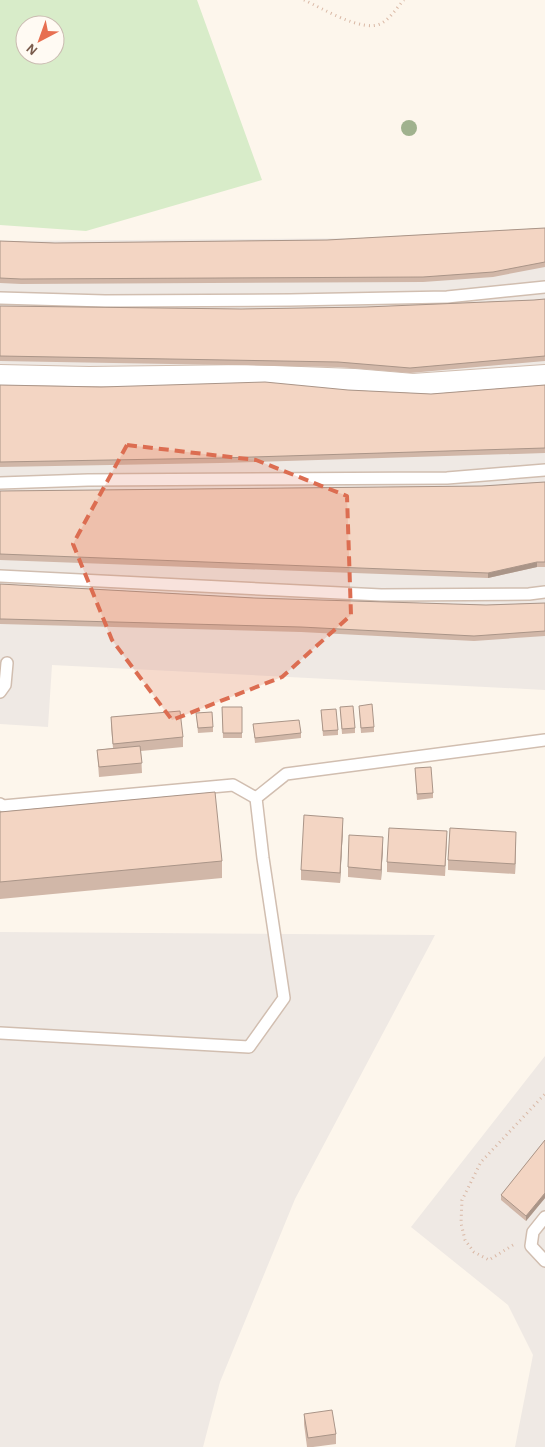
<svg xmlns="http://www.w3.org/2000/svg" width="545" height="1447" font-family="'Alegreya Sans',sans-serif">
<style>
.industrial{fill:#efe9e4}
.green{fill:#d8ecc9;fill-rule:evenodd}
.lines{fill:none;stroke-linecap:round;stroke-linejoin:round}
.lane-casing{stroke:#d1beb0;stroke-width:14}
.street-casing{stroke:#d1beb0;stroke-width:26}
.path{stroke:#d9b8a5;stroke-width:3;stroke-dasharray:1 4;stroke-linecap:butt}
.lane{stroke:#fff;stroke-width:11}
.street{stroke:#fff;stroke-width:24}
.tree{fill:#a0b28e}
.wall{fill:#d1b7a8}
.shaded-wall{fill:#aa9588}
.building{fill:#f3d5c3;stroke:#aa9588}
.marked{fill:#dc6d51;fill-opacity:0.2;stroke:#dc6d51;stroke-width:4;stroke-dasharray:10 6;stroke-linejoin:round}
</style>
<rect width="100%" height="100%" fill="#fdf6ec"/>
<!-- industrial -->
<g class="industrial">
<polygon points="545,229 545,690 52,665 48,727 0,724 0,241 370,238"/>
<polygon points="0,932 435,935 295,1199 220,1382 203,1447 0,1447"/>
<polygon points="545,1056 545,1447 515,1447 533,1355 508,1305 411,1227"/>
</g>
<!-- green -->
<path class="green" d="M 0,0 L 197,0 L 262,180 L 86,231 L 0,225 ZM 25,25 L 55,25 L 55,55 L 25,55 Z"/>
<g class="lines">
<defs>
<g id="lane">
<polyline points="0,298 105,301 290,300 447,297 545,287"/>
<polyline points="0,483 88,480 447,478 545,470"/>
<polyline points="0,576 381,595 529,594 545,592"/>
<polyline points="0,692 5,685 7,663"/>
<polyline points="0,804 3,806 233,785 256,798"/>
<polyline points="0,1033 249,1047 284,998 263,858 256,798 286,774 545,740"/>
<polyline points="545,1217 533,1232 531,1246 545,1261"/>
</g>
<polyline id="street" points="0,377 89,379 247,377 354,381 413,386 545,377"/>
</defs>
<!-- lane casing -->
<use href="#lane" class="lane-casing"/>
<!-- street casing -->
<use href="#street" class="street-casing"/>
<!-- path -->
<g class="path">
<path d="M 304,0 C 322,8 364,34 382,23 C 391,18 397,7 404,0"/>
<polyline points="513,1245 489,1260 474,1252 465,1240 461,1223 462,1200 481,1162 545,1094"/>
</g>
<!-- lane -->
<use href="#lane" class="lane"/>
<!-- street -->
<use href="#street" class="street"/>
</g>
<!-- trees -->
<circle class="tree" cx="409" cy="128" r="8"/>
<!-- wall -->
<g class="wall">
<polygon points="545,228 545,267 493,277 423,282 21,284 0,283 0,241 55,243 327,240"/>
<polygon points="545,299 545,361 410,373 338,367 0,361 0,306 241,309 366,307 534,300"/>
<polygon points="0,385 348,390 431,394 545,385 545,453 220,463 0,467"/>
<polygon points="545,482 545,567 537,567 488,578 0,560 0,491 482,486"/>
<polygon points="0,584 254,598 486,605 545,603 545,636 474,641 301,632 0,624"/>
<polygon points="359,706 374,727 374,732 361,733"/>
<polygon points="222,707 242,707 242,738 223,738"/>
<polygon points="340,707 355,728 355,733 342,734"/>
<polygon points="321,710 338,730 338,735 323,736"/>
<polygon points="196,713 213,727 213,732 198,733"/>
<polygon points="111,717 183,737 183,747 141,751 142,773 99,777 97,750 113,748 111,727"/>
<polygon points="253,724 301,733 301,738 255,743"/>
<polygon points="415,768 433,793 433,798 417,800"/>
<polygon points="0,812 222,861 222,878 0,899"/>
<polygon points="343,828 340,883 301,880 301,870"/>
<polygon points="447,841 445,876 387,872 387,862"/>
<polygon points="516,842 515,874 448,870 448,860"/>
<polygon points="383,847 381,880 348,877 348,867"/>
<polygon points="545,1140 545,1198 526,1221 501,1200 501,1195"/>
<polygon points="304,1414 336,1434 336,1444 313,1447 307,1447 304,1424"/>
</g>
<!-- shaded-wall -->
<g class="shaded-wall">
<polygon points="537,562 537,567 488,578 488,573"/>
<polygon points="343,818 343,828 340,883 340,873"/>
<polygon points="516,832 516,842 515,874 515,864"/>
<polygon points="383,837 383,847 381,880 381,870"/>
<polygon points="545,1193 545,1198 526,1221 526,1216"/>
</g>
<!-- building -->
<g class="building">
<polygon points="545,228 545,262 493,272 423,277 21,279 0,278 0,241 55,243 327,240"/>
<polygon points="545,299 545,356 410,368 338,362 0,356 0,306 241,309 366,307 534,300"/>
<polygon points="265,382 348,390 431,394 545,385 545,448 220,458 0,462 0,385 101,387"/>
<polygon points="545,482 545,562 537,562 488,573 0,554 0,491 482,486"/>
<polygon points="0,584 254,598 486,605 545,603 545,631 474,636 301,627 3,619 0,619"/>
<polygon points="372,704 374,727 361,728 359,706"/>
<polygon points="353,706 355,728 342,729 340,707"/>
<polygon points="222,707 242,707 242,733 223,733"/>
<polygon points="336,709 338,730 323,731 321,710"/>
<polygon points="180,711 183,737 113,744 111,717"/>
<polygon points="212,712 213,727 198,728 196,713"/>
<polygon points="299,720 301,733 255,738 253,724"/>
<polygon points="140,746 142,763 99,767 97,750"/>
<polygon points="431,767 433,793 417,794 415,768"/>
<polygon points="215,792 222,861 0,882 0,812"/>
<polygon points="304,815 343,818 340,873 301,870"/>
<polygon points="389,828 447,831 445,866 387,862"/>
<polygon points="450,828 516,832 515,864 448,860"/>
<polygon points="349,835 383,837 381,870 348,867"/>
<polygon points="545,1140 545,1193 526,1216 501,1195"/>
<polygon points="332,1410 336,1434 308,1438 304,1414"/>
</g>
<!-- marked area -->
<path class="marked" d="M 127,445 L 256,460 L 347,496 L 351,615 L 282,677 L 172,720 L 112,640 L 73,544 Z"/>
<!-- north arrow -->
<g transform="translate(40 40) rotate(221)"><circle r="24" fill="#fffaf3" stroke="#cabbb1"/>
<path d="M0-4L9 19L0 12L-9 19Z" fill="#e76f51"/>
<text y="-8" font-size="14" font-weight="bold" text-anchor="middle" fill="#7a5c4d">N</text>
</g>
</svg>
